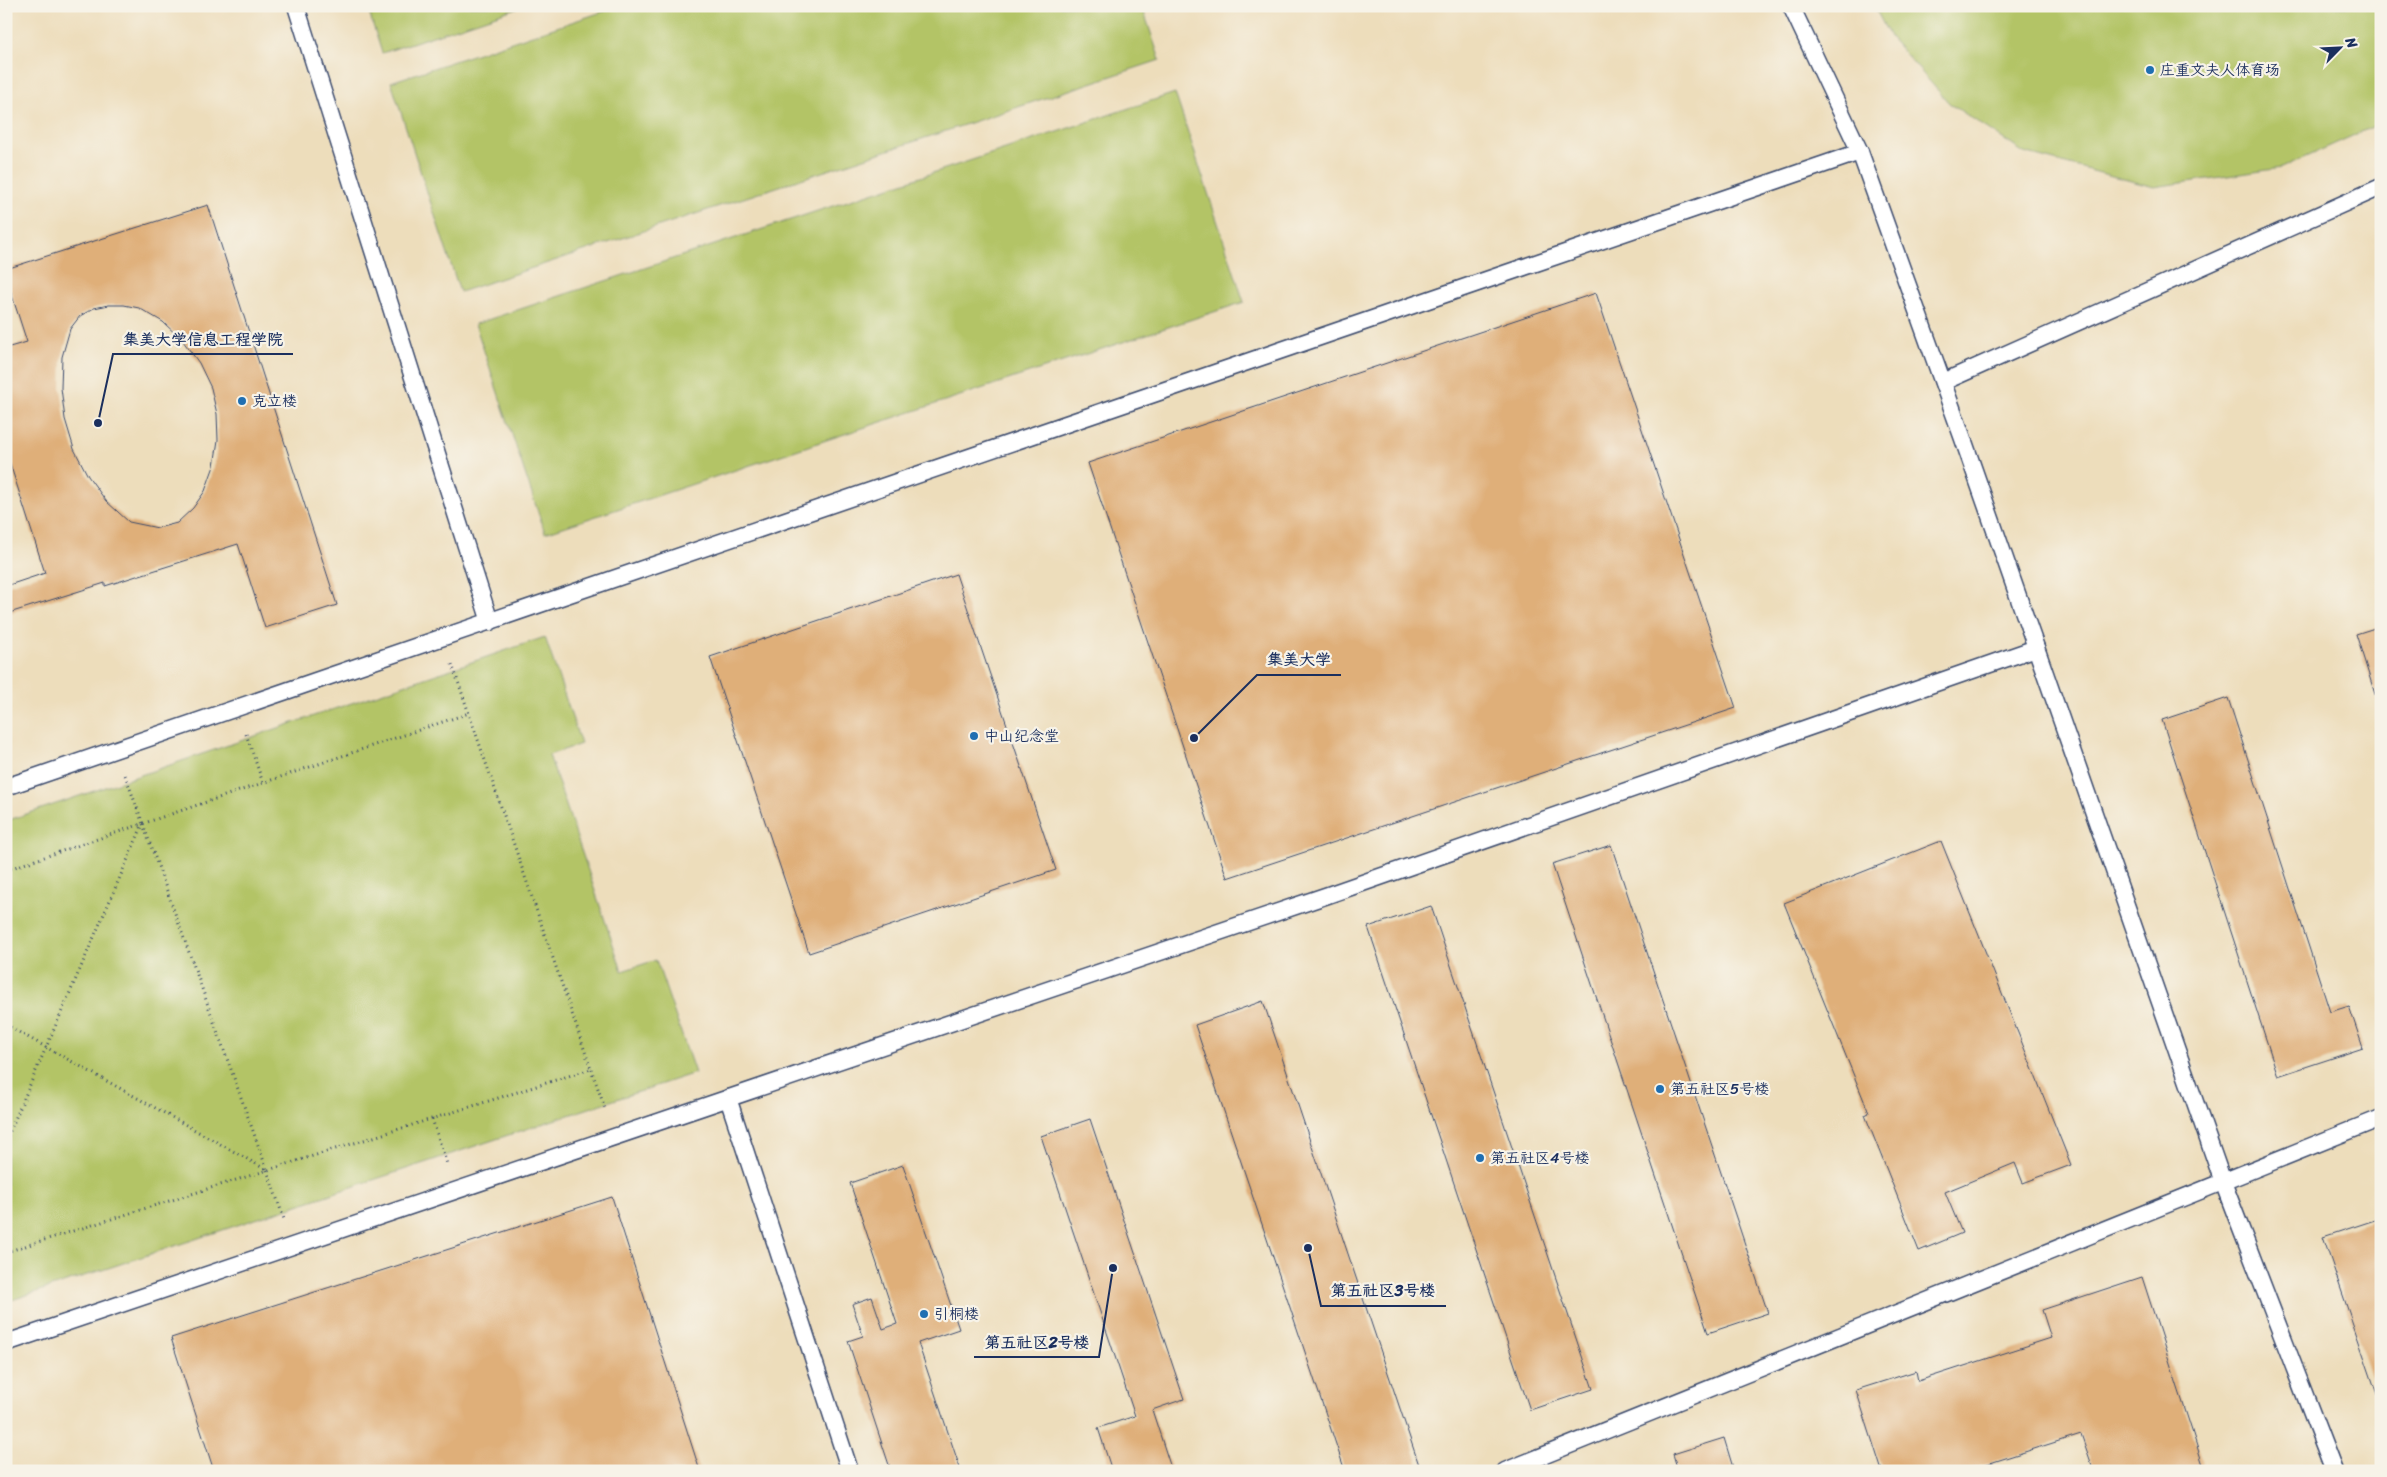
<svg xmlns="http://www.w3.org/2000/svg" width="2387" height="1477" font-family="Sriracha,'LXGW WenKai TC',sans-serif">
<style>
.green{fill:#b3c466;stroke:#677a62}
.building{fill:#dfaf79;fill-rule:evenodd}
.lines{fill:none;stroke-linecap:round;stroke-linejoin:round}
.service-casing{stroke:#3a496c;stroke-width:19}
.path{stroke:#3a496c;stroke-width:3;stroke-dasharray:1 4;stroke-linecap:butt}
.service{stroke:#fff;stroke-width:16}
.poi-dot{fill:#1f6fb2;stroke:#f7f3e8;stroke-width:2}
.labels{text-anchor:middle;stroke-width:4.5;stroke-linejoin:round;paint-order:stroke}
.poi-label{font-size:15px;fill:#1b2f5e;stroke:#f7f3e8;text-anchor:start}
.leader{fill:none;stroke:#1b2f5e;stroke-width:2}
.callout-dot{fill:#1b2f5e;stroke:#f7f3e8;stroke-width:2}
.callout-label{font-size:16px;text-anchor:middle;font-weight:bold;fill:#1b2f5e;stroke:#f7f3e8;stroke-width:4.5;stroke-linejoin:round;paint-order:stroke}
</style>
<rect width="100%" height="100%" fill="#f7f3e8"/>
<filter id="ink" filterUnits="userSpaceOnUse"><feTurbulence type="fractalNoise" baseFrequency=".02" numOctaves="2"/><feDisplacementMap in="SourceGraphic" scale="10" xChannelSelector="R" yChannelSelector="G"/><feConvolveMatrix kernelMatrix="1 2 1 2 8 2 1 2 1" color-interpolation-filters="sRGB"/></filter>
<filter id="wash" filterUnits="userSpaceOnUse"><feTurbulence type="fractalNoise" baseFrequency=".0096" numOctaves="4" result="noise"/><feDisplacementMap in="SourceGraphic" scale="20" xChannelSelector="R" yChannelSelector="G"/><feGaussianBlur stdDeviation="1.12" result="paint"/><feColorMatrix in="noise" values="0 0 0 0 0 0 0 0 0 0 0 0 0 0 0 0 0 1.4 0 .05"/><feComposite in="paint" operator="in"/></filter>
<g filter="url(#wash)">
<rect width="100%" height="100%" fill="#edddbb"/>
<!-- green -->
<g class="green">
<polygon points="367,6 523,6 382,53"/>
<polygon points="620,6 1142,6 1160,60 460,292 391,82"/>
<polygon points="1874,6 2381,6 2381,123 2281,168 2154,187 2024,153 1949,103 1890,37"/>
<polygon points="1175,93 1244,302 545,533 475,324"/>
<polygon points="545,637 581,744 549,755 622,971 656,960 695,1073 6,1302 6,821"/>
</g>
<g id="blocks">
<!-- building -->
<g class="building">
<path d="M 208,205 L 337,605 L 265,628 L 238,544 L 105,586 L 105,583 L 6,614 L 6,586 L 45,573 L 6,451 L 6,348 L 27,342 L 6,277 L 6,269 ZM 109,305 L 124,305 L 139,308 L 163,322 L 183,341 L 199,363 L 211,388 L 217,414 L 218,440 L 214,466 L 205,491 L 193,508 L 177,523 L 158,528 L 129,522 L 106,501 L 88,476 L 74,449 L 65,419 L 61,388 L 62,357 L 70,329 L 80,316 L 94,308 Z"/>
<polygon points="1596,293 1736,708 1227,878 1088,463"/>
<polygon points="956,574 1056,870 809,953 710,657"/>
<polygon points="2381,626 2381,710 2380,710 2356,634"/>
<polygon points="2228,698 2330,1012 2349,1006 2363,1048 2278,1076 2162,720"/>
<polygon points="1941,841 2071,1165 2023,1183 2015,1163 1945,1192 1962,1233 1919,1251 1865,1115 1869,1113 1784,903"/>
<polygon points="1611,845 1768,1313 1708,1333 1552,864"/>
<polygon points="1431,906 1593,1389 1530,1410 1368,927"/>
<polygon points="1263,1001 1421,1471 1345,1471 1195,1025"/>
<polygon points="1090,1119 1184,1399 1152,1410 1172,1471 1112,1471 1098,1428 1135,1416 1041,1136"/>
<polygon points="903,1165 959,1329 918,1343 961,1471 891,1471 848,1341 863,1336 852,1304 872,1297 883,1329 897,1324 850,1183"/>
<polygon points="612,1197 700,1471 214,1471 171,1338"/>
<polygon points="2381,1218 2381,1402 2380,1403 2323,1237"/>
<polygon points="2142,1277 2205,1471 2094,1471 2081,1434 1965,1471 1882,1471 1856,1390 1916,1371 1918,1381 2051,1338 2042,1310"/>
<polygon points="1724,1438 1734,1471 1678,1471 1673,1454"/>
</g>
</g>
</g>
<g filter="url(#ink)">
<use href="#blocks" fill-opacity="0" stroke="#3a496c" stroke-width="1"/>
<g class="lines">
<defs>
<g id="service">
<polyline points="296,6 490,622"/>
<polyline points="1791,6 1860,152 1962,436 2223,1182 2334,1471"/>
<polyline points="1943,382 2381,187"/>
<polyline points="6,787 1860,152"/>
<polyline points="728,1098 850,1471"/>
<polyline points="6,1343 1328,895 2036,648"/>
<polyline points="1505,1471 2381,1118"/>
</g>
</defs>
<!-- service casing -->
<use href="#service" class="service-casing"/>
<!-- path -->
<g class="path">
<polyline points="246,734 263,783"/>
<polyline points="125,775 143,824"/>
<polyline points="6,870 469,713"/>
<polyline points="6,1025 267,1170 143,824 6,1140"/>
<polyline points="591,1069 606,1111"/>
<polyline points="432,1119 447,1164"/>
<polyline points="267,1170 284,1219"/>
<polyline points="6,1252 591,1069 452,664"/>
</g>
<!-- service -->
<use href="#service" class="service"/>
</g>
</g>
<!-- markers -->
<g class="poi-dot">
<circle cx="2150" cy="70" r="5"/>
<circle cx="242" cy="401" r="5"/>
<circle cx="974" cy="736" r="5"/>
<circle cx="1660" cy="1089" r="5"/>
<circle cx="1480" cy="1158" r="5"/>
<circle cx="924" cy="1314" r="5"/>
</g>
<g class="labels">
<!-- poi labels -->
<g class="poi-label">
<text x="2160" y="75">庄重文夫人体育场</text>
<text x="252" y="406">克立楼</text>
<text x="984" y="741">中山纪念堂</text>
<text x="1670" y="1094">第五社区5号楼</text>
<text x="1490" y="1163">第五社区4号楼</text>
<text x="934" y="1319">引桐楼</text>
</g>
</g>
<!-- callouts -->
<path class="leader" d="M98 423L113 354H293M1194 738L1257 675H1341M1308 1248L1321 1306H1446M1113 1268L1099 1357H974"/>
<g class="callout-dot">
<circle cx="98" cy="423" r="5"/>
<circle cx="1194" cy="738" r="5"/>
<circle cx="1308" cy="1248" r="5"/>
<circle cx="1113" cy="1268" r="5"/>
</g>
<g class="callout-label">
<text x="203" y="345">集美大学信息工程学院</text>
<text x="1299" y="665">集美大学</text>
<text x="1383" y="1296">第五社区3号楼</text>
<text x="1037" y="1348">第五社区2号楼</text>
</g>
<!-- margin -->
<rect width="2387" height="1477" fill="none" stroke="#f7f3e8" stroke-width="25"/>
<!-- north arrow -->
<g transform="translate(2340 48) rotate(66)" stroke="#f7f3e8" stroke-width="4" paint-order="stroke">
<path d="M0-4L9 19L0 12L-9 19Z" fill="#1b2f5e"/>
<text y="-8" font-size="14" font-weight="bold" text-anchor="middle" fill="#1b2f5e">N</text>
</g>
</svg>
